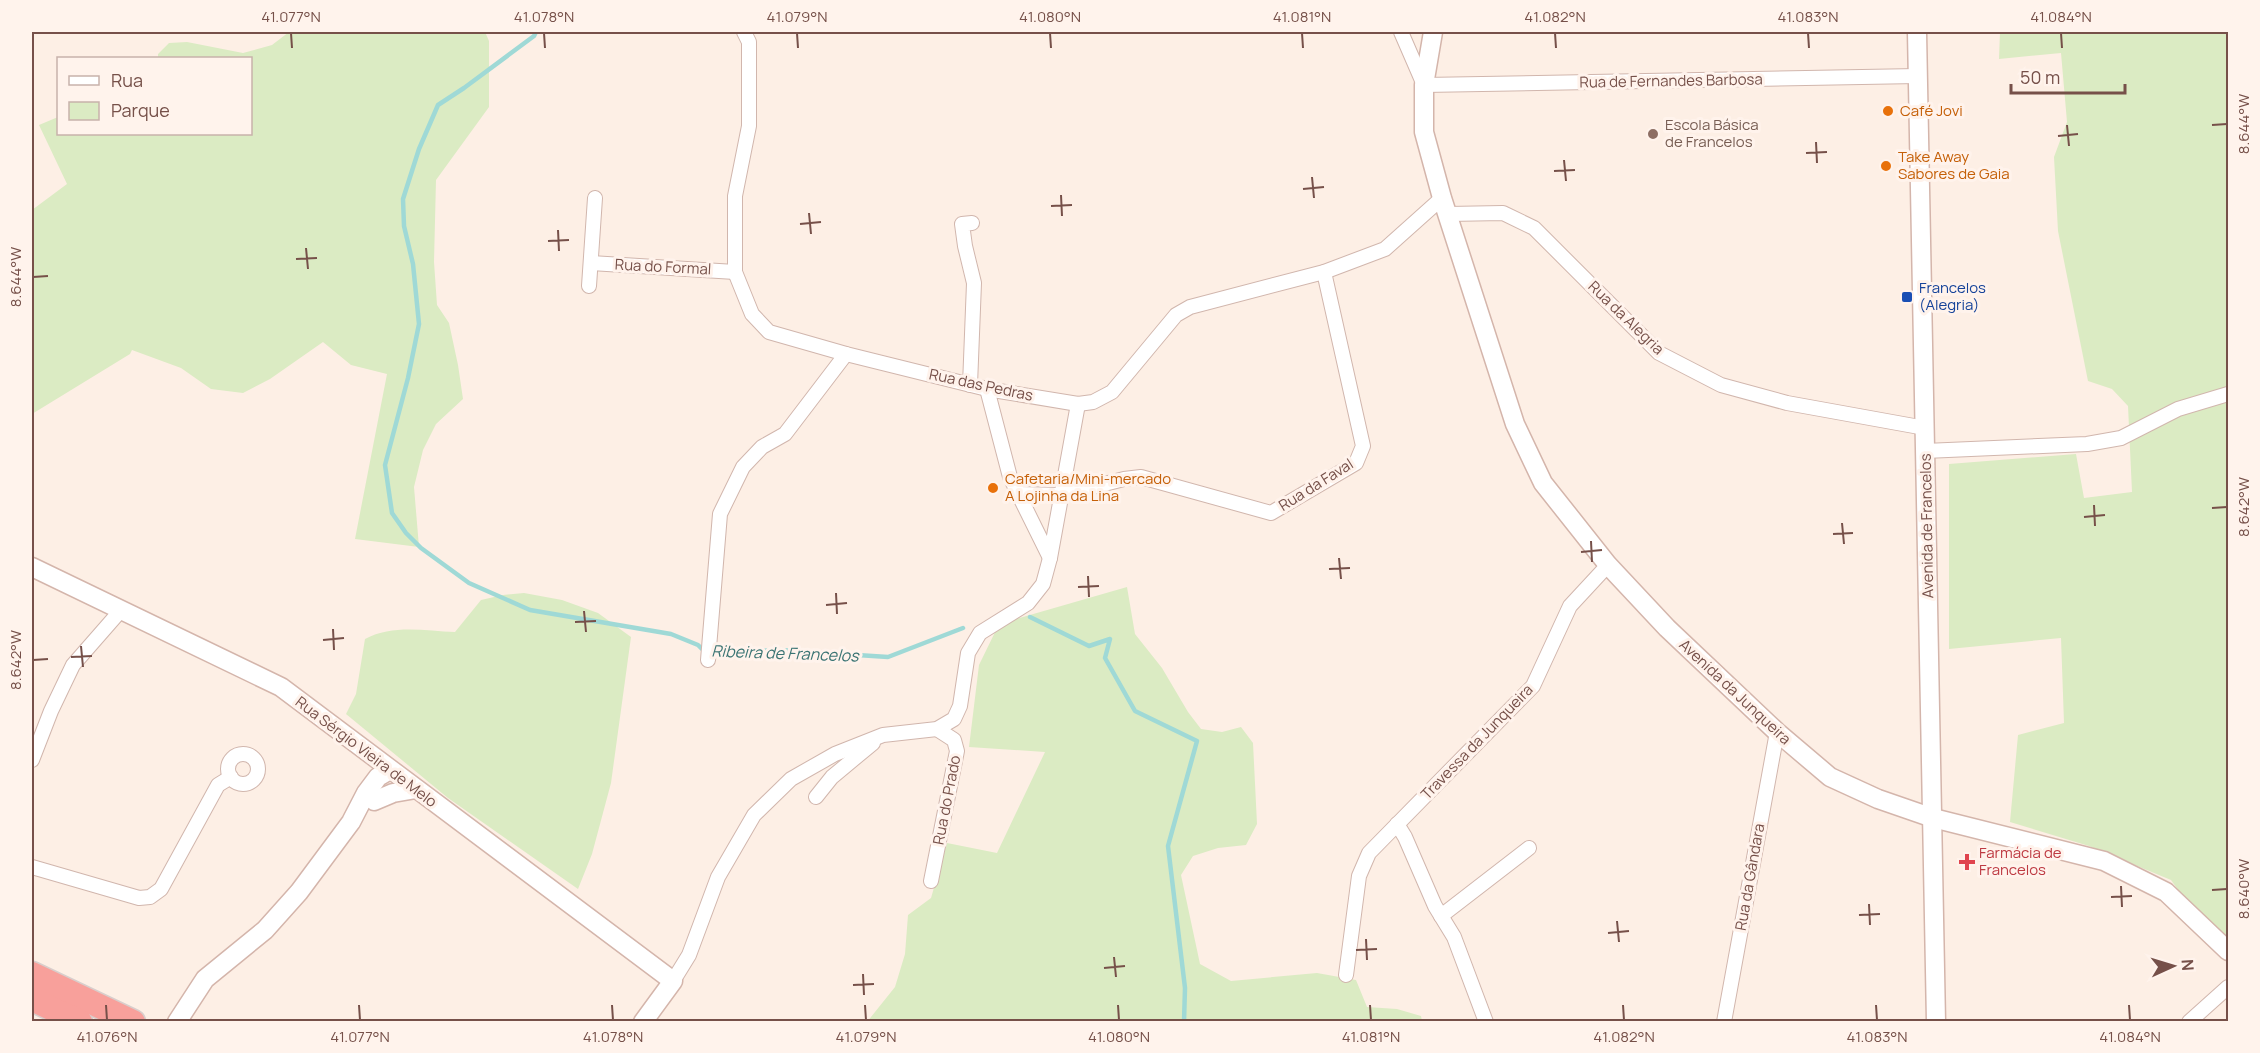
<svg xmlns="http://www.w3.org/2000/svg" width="2260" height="1053" font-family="Manrope,sans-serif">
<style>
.green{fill:#dbebc3}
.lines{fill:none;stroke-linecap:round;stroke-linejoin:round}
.stream{stroke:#9fd9d6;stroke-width:4.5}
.street-casing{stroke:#d1b6ad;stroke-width:16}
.secondary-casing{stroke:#d4b5ab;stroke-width:21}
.highway-casing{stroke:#d9cecc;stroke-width:27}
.street{stroke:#fff;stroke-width:14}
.secondary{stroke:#fff;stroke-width:18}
.highway{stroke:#f8a09b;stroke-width:24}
.ticks{fill:none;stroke:#765049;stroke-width:2}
.food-dot{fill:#e8710a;stroke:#fff3ec;stroke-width:2}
.education-dot{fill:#8d6e63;stroke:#fff3ec;stroke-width:2}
.transit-dot{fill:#1a4fb4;stroke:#fff3ec;stroke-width:2}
.health-dot{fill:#e0444e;stroke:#fff3ec;stroke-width:2}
.labels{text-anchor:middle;stroke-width:6;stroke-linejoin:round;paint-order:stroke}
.street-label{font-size:15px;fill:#765049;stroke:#fff3ec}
.food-label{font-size:15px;fill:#c56008;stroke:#fff3ec;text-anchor:start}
.education-label{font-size:15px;fill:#785e54;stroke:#fff3ec;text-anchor:start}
.transit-label{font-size:15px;fill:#164399;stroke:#fff3ec;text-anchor:start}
.health-label{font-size:15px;fill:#be3a42;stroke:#fff3ec;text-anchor:start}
.water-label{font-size:16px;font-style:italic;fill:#3a7473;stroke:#fff3ec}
.neatline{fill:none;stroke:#765049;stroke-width:2}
.ticks-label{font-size:15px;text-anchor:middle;fill:#765049}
</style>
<rect width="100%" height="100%" fill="#fdefe5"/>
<!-- green -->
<g class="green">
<polygon points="289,32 485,32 489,41 489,107 436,180 434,262 437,305 449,323 458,365 463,399 436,424 423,450 414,487 419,547 355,539 387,374 351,365 323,342 270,379 243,393 211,389 181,368 132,350 130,354 32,414 32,210 67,184 39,125 58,117 58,134 250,134 250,58 158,58 158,54 169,43 187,42 243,53 272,45"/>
<polygon points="2000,32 2228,32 2228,942 2191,908 2171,880 2089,846 2010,822 2018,735 2064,723 2061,638 1949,649 1949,464 2076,454 2084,498 2132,492 2128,406 2112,389 2088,381 2058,231 2054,157 2067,122 2061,53 1999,59"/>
<polygon points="1127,587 1135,634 1162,668 1188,712 1201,729 1222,732 1241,727 1253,743 1257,824 1246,845 1218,848 1193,856 1181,875 1200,964 1231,981 1317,973 1356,980 1367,1007 1397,1009 1421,1016 1422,1021 867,1022 895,987 905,954 908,915 931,898 947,843 997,853 1045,752 969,747 979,665 999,624"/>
<path d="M 524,593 L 562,600 L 598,613 L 631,637 L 611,783 L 592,854 L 578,889 L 448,798 L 346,714 L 356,694 L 365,639 C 393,624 425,631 455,632 L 481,600 L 503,595 Z"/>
</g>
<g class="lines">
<!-- stream -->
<g class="stream">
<polyline points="536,32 534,36 464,88 438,105 419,149 403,199 404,226 413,264 419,324 408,378 385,465 392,513 406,533 421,548 469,583 530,610 671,634 698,645 706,653 780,650 888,657 963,628"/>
<polyline points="1030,617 1089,646 1110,639 1105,658 1135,711 1197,741 1168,846 1185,988 1184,1022"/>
</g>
<defs>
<g id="street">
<polyline points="744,32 749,42 749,126 735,196 735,272 752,314 769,332 846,354 987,389 1078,404 1093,402 1112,392 1176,315 1190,307 1324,272 1385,249 1442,198"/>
<polyline points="1401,32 1424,85 1918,76"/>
<polyline points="1448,214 1503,213 1534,228 1659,353 1721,385 1787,403 1925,428"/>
<polyline points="591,263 735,272"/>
<polyline points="589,286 595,198"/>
<polyline points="970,385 974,283 965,246 962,224 972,223"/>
<polyline points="987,389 1010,477 1050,558"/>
<polyline points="1925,451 2087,444 2121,438 2178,409 2228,394"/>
<polyline points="1018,494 1061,495 1124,479 1141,477 1271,513 1356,463 1363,446 1324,272"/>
<polyline points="708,660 720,514 743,467 762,447 785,434 846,354"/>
<circle cx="243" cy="769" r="15"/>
<polyline points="32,760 51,711 73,665 122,609"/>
<polyline points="816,797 832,777 873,743"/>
<polyline points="1397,824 1405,837 1435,906 1454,937 1486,1022"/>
<polyline points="32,867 139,898 150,897 161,889 218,785 231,777"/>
<polyline points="931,881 957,751 954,740 937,729"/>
<polyline points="1441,916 1529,848"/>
<polyline points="1346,975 1359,876 1369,853 1533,686 1570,606 1608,565"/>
<polyline points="673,981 689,955 718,877 754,815 791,779 835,754 883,735 937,729 954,719 960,706 968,653 980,633 1028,603 1043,584 1050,558 1078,404"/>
<polyline points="1724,1022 1777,732"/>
<polyline points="2189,1022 2228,987"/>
</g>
<g id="secondary">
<polyline points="1433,32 1424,85 1424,132 1442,198 1515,424 1543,483 1608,565 1667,628 1777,732 1830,777 1878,799 1933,818 2104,861 2166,892 2228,951"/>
<polyline points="1917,32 1936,1022"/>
<polyline points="32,567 281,687 673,981 643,1022"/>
<polyline points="374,801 393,793 416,789"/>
<polyline points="177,1022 205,979 265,930 299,892 351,822 366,793 378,777 390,770"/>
</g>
<g id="highway">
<polyline points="32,974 133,1022"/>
<polyline points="32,999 80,1022"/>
</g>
</defs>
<!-- street casing -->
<use href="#street" class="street-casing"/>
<!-- secondary casing -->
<use href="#secondary" class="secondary-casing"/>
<!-- highway casing -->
<use href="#highway" class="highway-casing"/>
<!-- street -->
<use href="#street" class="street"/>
<!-- secondary -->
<use href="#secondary" class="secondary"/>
<!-- highway -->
<use href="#highway" class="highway"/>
</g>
<!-- ticks -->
<path class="ticks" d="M 291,33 L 292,48M 544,33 L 545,48M 797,33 L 798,48M 1050,33 L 1051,48M 1302,33 L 1303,48M 1555,33 L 1556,48M 1808,33 L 1809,48M 2061,33 L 2062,48M 2067,125 L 2069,146M 2212,125 L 2227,124M 2058,136 L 2078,134M 1816,142 L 1817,163M 1806,153 L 1827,152M 1564,160 L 1566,181M 1554,171 L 1575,170M 1312,177 L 1314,198M 1303,189 L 1324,187M 1061,195 L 1062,216M 1051,206 L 1072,205M 809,213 L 811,234M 800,224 L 821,222M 558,230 L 559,251M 548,241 L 569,240M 306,248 L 308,269M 296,259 L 317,258M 33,277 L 48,276M 2094,505 L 2095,526M 2212,508 L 2227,507M 2084,517 L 2105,515M 1842,523 L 1844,544M 1833,534 L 1853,533M 1591,541 L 1592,562M 1581,552 L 1602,550M 1339,558 L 1341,579M 1329,569 L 1350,568M 1088,576 L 1089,597M 1078,587 L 1099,586M 836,593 L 837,614M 826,605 L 847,603M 584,611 L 586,632M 575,622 L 596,621M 333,629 L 334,650M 323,640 L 344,638M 81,646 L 83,667M 71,657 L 92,656M 33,660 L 48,659M 2121,886 L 2122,907M 2212,890 L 2227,889M 2111,897 L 2132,896M 1869,904 L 1870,925M 1859,915 L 1880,914M 1617,921 L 1619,942M 1608,933 L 1629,931M 1366,939 L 1367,960M 1356,950 L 1377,949M 1114,957 L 1116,977M 1104,968 L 1125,966M 863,974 L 864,995M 853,985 L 874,984M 106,1005 L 107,1020M 359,1005 L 360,1020M 612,1005 L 613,1020M 865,1005 L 866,1020M 1118,1005 L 1119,1020M 1370,1005 L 1371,1020M 1623,1005 L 1624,1020M 1876,1005 L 1877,1020M 2129,1005 L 2130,1020"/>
<!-- markers -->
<g class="food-dot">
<circle cx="1888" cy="111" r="6"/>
<circle cx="1886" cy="166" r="6"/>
<circle cx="993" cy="488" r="6"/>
</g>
<circle class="education-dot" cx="1653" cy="134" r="6"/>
<rect class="transit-dot" x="1901" y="291" width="12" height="12" rx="3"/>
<path class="health-dot" d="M1964 853h6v6h6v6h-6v6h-6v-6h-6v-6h6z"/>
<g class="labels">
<!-- street labels -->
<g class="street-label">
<text transform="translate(1671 81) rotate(-1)" y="5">Rua de Fernandes Barbosa</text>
<text transform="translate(663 267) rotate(3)" y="5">Rua do Formal</text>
<text transform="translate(1626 318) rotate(44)" y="5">Rua da Alegria</text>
<text transform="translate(981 385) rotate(12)" y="5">Rua das Pedras</text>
<text transform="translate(1316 485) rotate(-32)" y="5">Rua da Faval</text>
<text transform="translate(1927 526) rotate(-91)" y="5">Avenida de Francelos</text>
<text transform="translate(1735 692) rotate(43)" y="5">Avenida da Junqueira</text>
<text transform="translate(1477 742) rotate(-46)" y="5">Travessa da Junqueira</text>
<text transform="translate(366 752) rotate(37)" y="5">Rua Sérgio Vieira de Melo</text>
<text transform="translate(947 800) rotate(-79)" y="5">Rua do Prado</text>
<text transform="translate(1750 877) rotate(-80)" y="5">Rua da Gândara</text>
</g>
<!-- food labels -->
<g class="food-label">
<text x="1900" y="116">Café Jovi</text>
<text x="1898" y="162">Take Away<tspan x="1898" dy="17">Sabores de Gaia</tspan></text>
<text x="1005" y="484">Cafetaria/Mini-mercado<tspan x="1005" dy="17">A Lojinha da Lina</tspan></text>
</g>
<!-- education labels -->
<g class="education-label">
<text x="1665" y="130">Escola Básica<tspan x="1665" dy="17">de Francelos</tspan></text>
</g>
<!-- transit labels -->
<g class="transit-label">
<text x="1919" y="293">Francelos<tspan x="1919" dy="17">(Alegria)</tspan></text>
</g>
<!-- health labels -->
<g class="health-label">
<text x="1979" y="858">Farmácia de<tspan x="1979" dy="17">Francelos</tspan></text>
</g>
<!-- water labels -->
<g class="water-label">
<text transform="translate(785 653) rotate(2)" y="6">Ribeira de Francelos</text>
</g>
</g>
<!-- border -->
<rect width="2260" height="1053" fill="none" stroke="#fff3ec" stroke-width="66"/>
<!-- legend -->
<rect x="57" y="57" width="195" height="78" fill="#fff3ec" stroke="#c8b2ab" stroke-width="1.5"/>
<rect x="69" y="76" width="30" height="9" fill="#ffffff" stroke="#c8b2ab" stroke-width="1.5"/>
<text x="111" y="87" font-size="18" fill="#765049">Rua</text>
<rect x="69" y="102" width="30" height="18" fill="#dbebc3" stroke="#c8b2ab" stroke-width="1.5"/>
<text x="111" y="117" font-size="18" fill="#765049">Parque</text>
<!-- north arrow -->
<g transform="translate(2173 966) rotate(86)" stroke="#fff3ec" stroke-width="4.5" paint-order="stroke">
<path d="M0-4.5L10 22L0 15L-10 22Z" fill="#765049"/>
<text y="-9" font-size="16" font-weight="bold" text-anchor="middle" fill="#765049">N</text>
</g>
<!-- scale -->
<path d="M2011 84v9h114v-9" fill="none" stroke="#765049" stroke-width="3"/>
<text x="2020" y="84" font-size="18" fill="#765049" stroke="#fff3ec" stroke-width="4.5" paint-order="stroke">50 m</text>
<rect x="33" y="33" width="2194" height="987" class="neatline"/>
<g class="ticks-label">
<text x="291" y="22">41.077°N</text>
<text x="544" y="22">41.078°N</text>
<text x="797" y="22">41.079°N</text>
<text x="1050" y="22">41.080°N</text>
<text x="1302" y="22">41.081°N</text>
<text x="1555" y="22">41.082°N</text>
<text x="1808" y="22">41.083°N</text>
<text x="2061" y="22">41.084°N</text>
<text transform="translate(2244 124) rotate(-90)" y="5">8.644°W</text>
<text transform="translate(16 277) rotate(-90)" y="5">8.644°W</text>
<text transform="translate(2244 507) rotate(-90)" y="5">8.642°W</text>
<text transform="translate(16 660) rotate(-90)" y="5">8.642°W</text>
<text transform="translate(2244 889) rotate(-90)" y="5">8.640°W</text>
<text x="107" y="1042">41.076°N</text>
<text x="360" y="1042">41.077°N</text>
<text x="613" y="1042">41.078°N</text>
<text x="866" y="1042">41.079°N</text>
<text x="1119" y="1042">41.080°N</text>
<text x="1371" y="1042">41.081°N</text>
<text x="1624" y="1042">41.082°N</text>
<text x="1877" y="1042">41.083°N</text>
<text x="2130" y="1042">41.084°N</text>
</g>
</svg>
